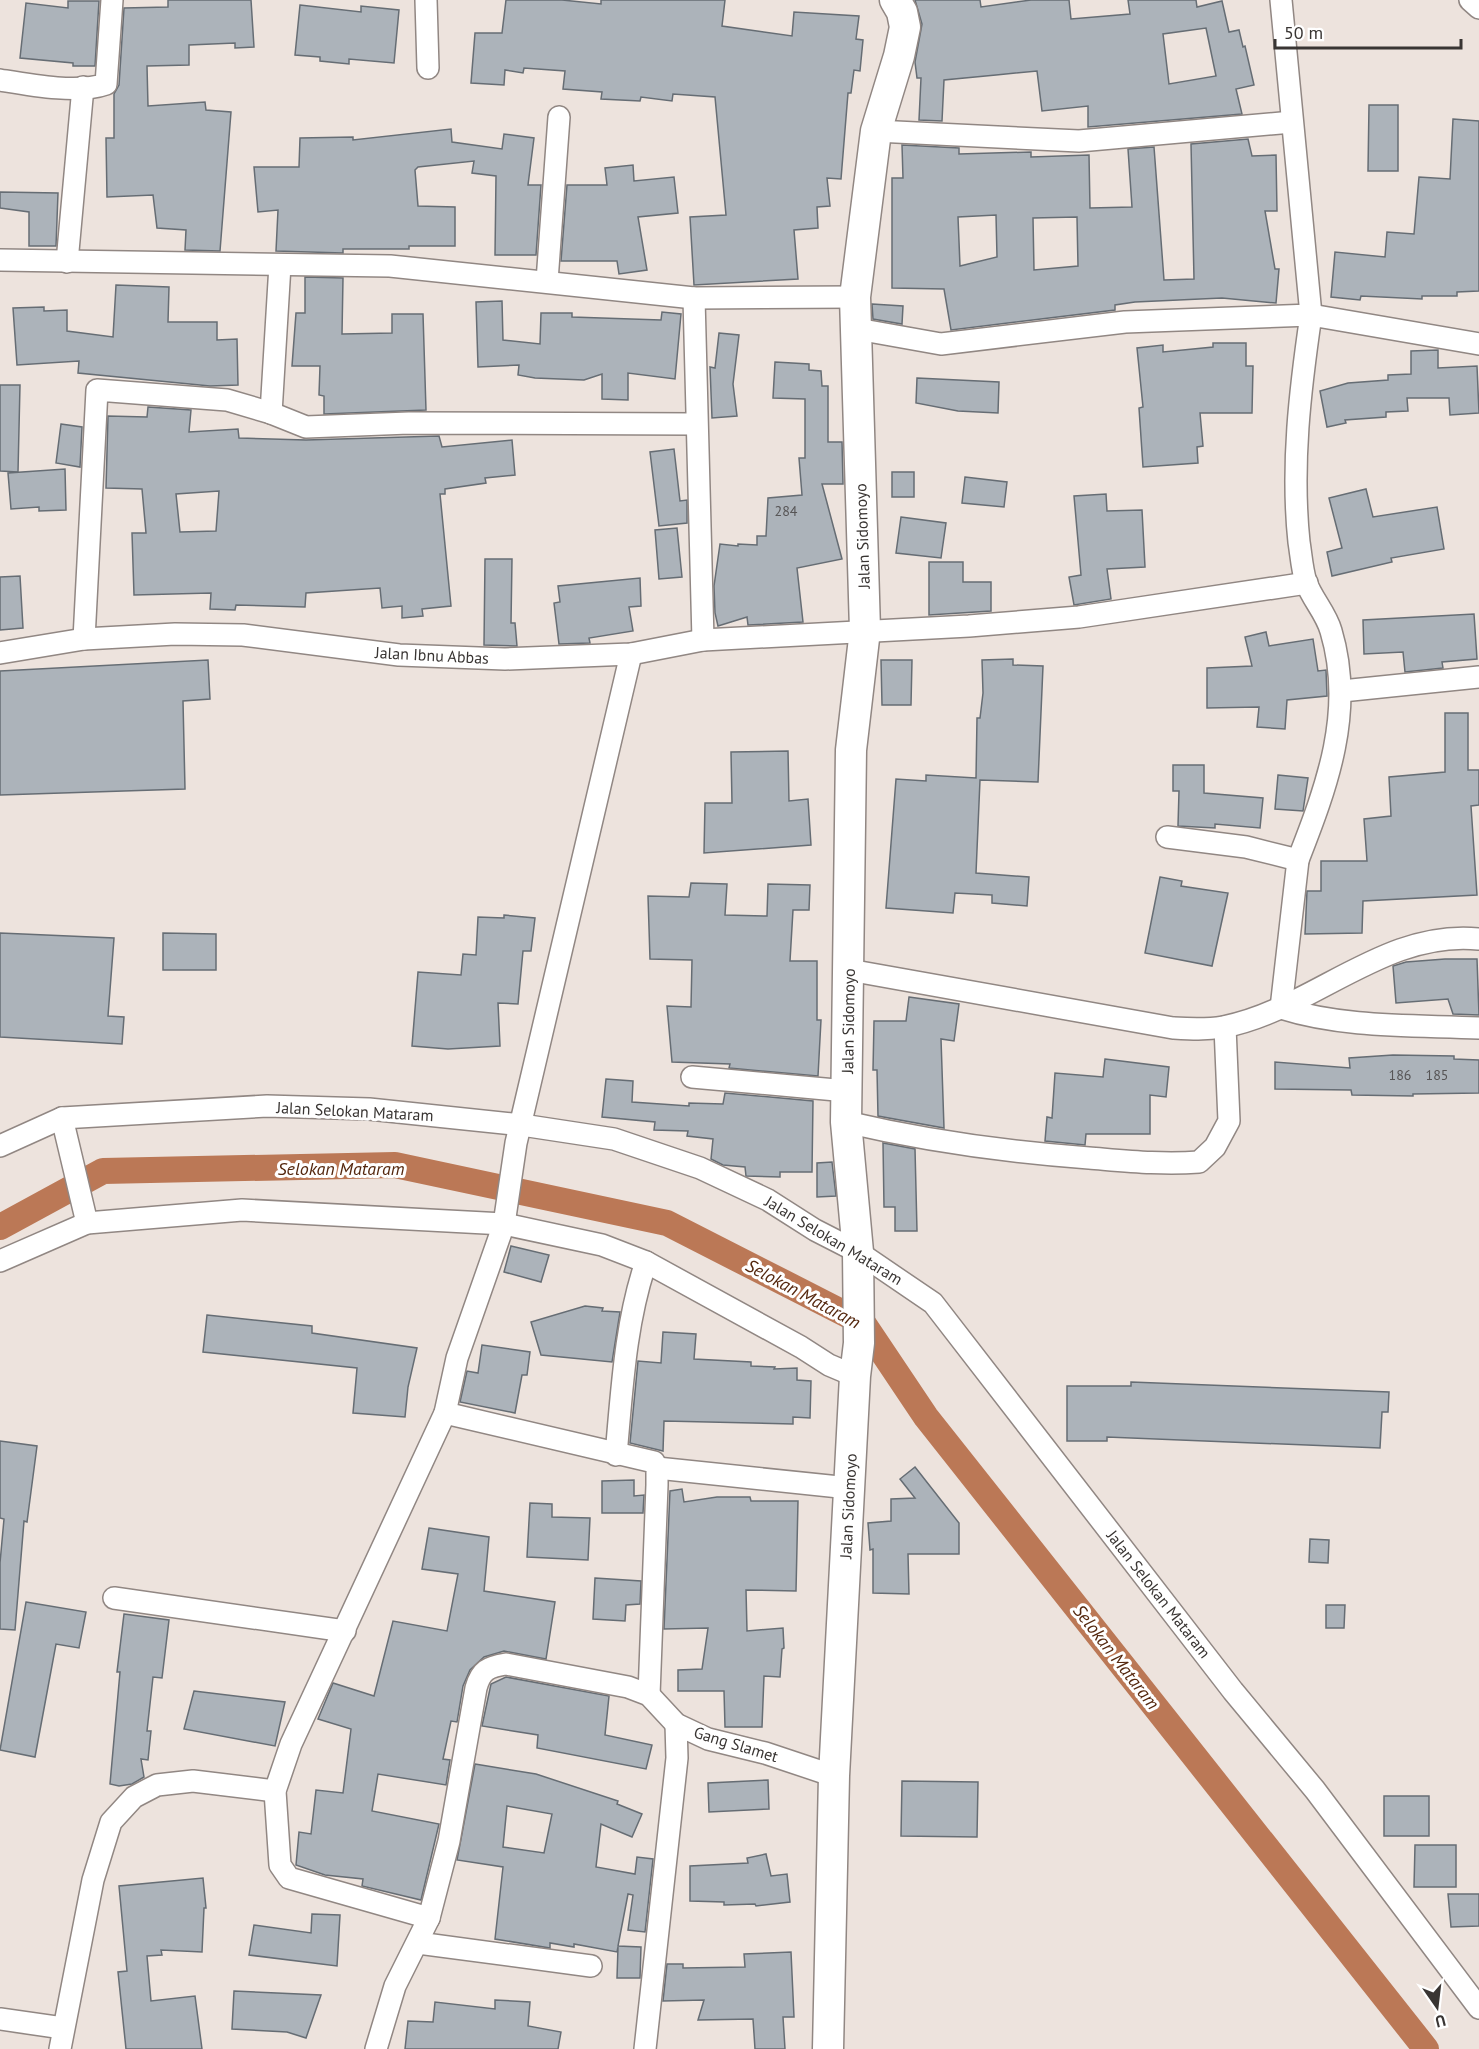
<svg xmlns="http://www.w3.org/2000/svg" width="1479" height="2049" font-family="'PT Sans',sans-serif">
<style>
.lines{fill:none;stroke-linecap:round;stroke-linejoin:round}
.canal{stroke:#bb7856;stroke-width:26}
.building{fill:#acb3ba;stroke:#666d74;stroke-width:1.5;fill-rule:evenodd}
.street-casing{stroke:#918783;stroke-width:24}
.secondary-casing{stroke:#918783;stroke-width:33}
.street{stroke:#fff;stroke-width:21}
.secondary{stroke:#fff;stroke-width:30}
.labels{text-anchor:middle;stroke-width:6;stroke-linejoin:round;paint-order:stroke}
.number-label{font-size:14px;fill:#565455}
.street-label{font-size:16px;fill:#393533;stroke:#fff}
.water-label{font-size:18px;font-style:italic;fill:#54270e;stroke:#fff}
</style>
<rect width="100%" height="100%" fill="#ede3dd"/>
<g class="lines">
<!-- canal -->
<polyline class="canal" points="0,1227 103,1171 395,1165 667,1223 863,1323 926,1417 1426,2049"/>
</g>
<!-- building -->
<g class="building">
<polygon points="168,0 251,0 254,47 235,48 235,43 189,45 189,65 147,66 148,106 205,102 206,110 231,112 220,251 185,250 186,230 157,228 153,195 107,197 106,138 114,138 114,94 119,85 124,8 168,7"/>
<polygon points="506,0 562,0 601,4 601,0 725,0 722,26 792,36 794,12 859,16 856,39 863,40 860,71 854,70 851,93 848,93 841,179 827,178 830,206 817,207 818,228 794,230 798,279 694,285 690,217 726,215 715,97 673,94 672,101 641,97 640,101 601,99 602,92 563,89 565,71 524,68 523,73 505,70 504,85 471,83 475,33 502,33"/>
<path d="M 915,0 L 980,0 L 981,7 L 1031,0 L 1069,0 L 1071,19 L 1130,14 L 1128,0 L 1196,0 L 1197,7 L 1222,1 L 1229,32 L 1239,30 L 1243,47 L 1245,46 L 1254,85 L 1236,89 L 1242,114 L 1088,127 L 1088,106 L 1042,111 L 1037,71 L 996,75 L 944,80 L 942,121 L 919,120 L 921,78 L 917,78 L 915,62 L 922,24 ZM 1206,28 L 1216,76 L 1169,84 L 1163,34 Z"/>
<polygon points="68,1 99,1 95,66 73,66 73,63 20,58 26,3 68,8"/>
<polygon points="300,5 361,12 361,6 399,10 394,63 349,59 349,64 320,61 320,57 295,55"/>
<polygon points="1369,105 1398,105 1398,171 1368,171"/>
<polygon points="1453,119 1479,121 1479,291 1457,292 1457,296 1422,296 1422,299 1361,296 1360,300 1331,297 1335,252 1385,257 1387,232 1414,234 1419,177 1450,179"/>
<polygon points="451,129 452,142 502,149 504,134 534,138 528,185 541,185 536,255 495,255 496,176 472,173 474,161 418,167 415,170 418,206 455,207 455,246 409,246 409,249 343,249 343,253 276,251 278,210 258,212 254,167 299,167 300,138 353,137 353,140"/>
<path d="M 1248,139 L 1252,156 L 1276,155 L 1277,211 L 1265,211 L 1275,269 L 1279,269 L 1276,303 L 1222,298 L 1135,302 L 1115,305 L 1115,310 L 951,330 L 944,289 L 892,288 L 892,178 L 903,178 L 902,145 L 959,148 L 959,154 L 1031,152 L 1031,157 L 1089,155 L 1090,208 L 1132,207 L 1128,149 L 1154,147 L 1164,280 L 1194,279 L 1191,144 ZM 996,215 L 997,257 L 960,266 L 958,217 ZM 1077,217 L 1078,266 L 1034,270 L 1033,218 Z"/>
<polygon points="633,165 634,181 674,177 678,213 638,217 647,270 619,274 617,261 561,261 567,185 607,185 605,168"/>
<polygon points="0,192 58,193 56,246 29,246 29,212 0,208"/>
<polygon points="305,277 343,278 342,334 392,333 392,314 423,314 426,410 324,414 324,396 319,395 320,366 292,366 296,313 305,313"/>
<polygon points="116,285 169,287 168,322 217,322 217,340 237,339 238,385 210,386 78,373 79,361 17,365 13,308 44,307 44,311 67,310 67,331 113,337"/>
<polygon points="502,301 503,340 540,344 541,313 572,313 572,317 661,320 662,312 681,314 675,379 628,373 628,400 602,399 602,374 584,380 535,378 518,375 519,365 478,367 476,302"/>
<polygon points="872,304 903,306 902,324 873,319"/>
<polygon points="719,333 739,335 733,384 737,416 712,418 710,367 715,368"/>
<polygon points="1213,343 1246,343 1246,366 1253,366 1252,413 1200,413 1203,446 1197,447 1198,463 1143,467 1139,408 1143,407 1137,348 1163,345 1163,352 1213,347"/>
<polygon points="1438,350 1438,368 1477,366 1479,413 1450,415 1449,398 1407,398 1408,411 1386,412 1386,417 1345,420 1346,423 1327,427 1320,391 1348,383 1388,380 1388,375 1411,374 1411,351"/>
<polygon points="775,362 809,364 809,370 821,371 822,386 828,386 828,442 842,442 843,484 822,484 842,559 797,568 803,622 748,625 747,617 718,626 715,613 714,586 720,544 738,546 738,544 757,545 757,536 766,536 768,498 802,495 799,458 805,458 805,399 773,398"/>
<polygon points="917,378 999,382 998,413 958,411 916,403"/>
<polygon points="0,385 20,385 18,472 0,471"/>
<path d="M 148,407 L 191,410 L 189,432 L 238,429 L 239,438 L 306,440 L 439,436 L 442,447 L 512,440 L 515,475 L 485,478 L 486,483 L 445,489 L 445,494 L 440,494 L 451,606 L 422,609 L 423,616 L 402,618 L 402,606 L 382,608 L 380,588 L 306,593 L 305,607 L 236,605 L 235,610 L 210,609 L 211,593 L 134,595 L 132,533 L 146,533 L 142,489 L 106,488 L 108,416 L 147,417 ZM 219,491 L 216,531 L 180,532 L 176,494 Z"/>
<polygon points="61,424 82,427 80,467 56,463"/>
<polygon points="674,449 680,501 687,500 687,523 659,526 650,452"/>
<polygon points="65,469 66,510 39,511 39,507 11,509 8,473"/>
<rect x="892" y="472" width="22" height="25"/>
<polygon points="965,477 1007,482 1004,507 962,503"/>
<polygon points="1366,489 1373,517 1437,507 1444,549 1391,558 1392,562 1332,576 1327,552 1342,548 1329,498"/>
<polygon points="1106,494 1107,511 1142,510 1145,567 1107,569 1111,599 1074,605 1069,577 1081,575 1074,496"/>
<polygon points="901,517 946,523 941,558 896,553"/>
<polygon points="677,528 682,577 659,579 655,530"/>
<polygon points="485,559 512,559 511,623 515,623 517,646 484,645"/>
<polygon points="929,562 963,562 963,582 991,582 991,611 929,615"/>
<polygon points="20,576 23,628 0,630 0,577"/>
<polygon points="640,578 641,606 629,607 633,631 589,638 590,643 559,644 554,603 560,602 558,586"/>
<polygon points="1474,614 1477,659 1442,662 1443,668 1405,672 1403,652 1364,654 1363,620"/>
<polygon points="1266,632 1269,646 1313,639 1318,671 1326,670 1327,696 1287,700 1285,729 1257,727 1259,707 1207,708 1207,668 1252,666 1245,637"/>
<polygon points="1013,659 1013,665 1043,666 1038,782 980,780 976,873 1029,877 1027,906 992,903 992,895 955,893 953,913 886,908 896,779 926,781 926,775 976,778 977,718 980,718 983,693 982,660"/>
<polygon points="208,660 210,699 183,701 185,789 0,795 0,671"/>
<polygon points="881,660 912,660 911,705 882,705"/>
<polygon points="1445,713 1468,713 1468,770 1479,770 1479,805 1471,806 1477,895 1363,901 1362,933 1305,934 1307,891 1321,891 1321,861 1367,861 1364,819 1391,816 1389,777 1445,772"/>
<polygon points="788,751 789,801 808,799 811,845 704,853 705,803 732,803 731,752"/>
<polygon points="1173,765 1204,765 1204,793 1263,798 1260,828 1215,824 1215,828 1178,826 1179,791 1173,791"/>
<polygon points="1278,775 1308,778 1303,811 1275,809"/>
<polygon points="1160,877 1182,881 1181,886 1228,893 1212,966 1145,953"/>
<polygon points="691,883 727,884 725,915 767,916 768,884 810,885 809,910 793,910 790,961 817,961 817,1020 821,1020 818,1076 729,1068 730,1064 672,1062 667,1006 691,1007 692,960 650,959 648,896 689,897"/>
<polygon points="504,915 535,918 531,951 523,951 518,1004 498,1003 500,1046 448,1049 412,1046 418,972 461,975 463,954 476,955 478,917 504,918"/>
<polygon points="0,933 114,938 108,1016 124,1017 122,1044 0,1037"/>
<polygon points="163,933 216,934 216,970 163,970"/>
<polygon points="1445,959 1477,959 1479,1015 1453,1014 1448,999 1396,1003 1393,966 1406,962"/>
<polygon points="909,997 959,1004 954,1041 941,1039 944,1128 878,1116 877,1070 873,1070 874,1021 906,1021"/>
<polygon points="1393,1055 1454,1056 1454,1059 1479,1060 1479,1093 1413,1094 1413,1096 1352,1095 1351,1090 1275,1089 1275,1062 1350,1068 1349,1058"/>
<polygon points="1105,1059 1169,1067 1166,1097 1150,1095 1150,1134 1086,1134 1085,1145 1045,1141 1047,1117 1052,1118 1055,1073 1103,1077"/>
<polygon points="606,1079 633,1081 632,1102 689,1106 689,1103 723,1104 725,1093 813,1101 812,1172 780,1172 780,1177 746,1176 745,1167 723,1165 711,1159 713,1139 687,1136 688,1131 654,1130 655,1122 602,1117"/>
<polygon points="883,1143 915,1149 917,1231 895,1231 895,1207 884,1207"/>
<polygon points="832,1162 836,1196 817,1197 817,1163"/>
<polygon points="511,1246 549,1255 541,1282 504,1272"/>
<polygon points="585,1306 603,1308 602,1311 620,1312 612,1362 541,1355 531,1322"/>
<polygon points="207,1315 312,1326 312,1333 417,1348 408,1387 405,1417 353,1413 357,1368 203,1352"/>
<polygon points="663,1332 696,1334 694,1359 751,1362 751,1366 775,1367 774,1369 797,1368 797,1380 811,1381 810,1418 793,1417 793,1424 664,1421 663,1451 630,1443 638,1361 661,1363"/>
<polygon points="482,1345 530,1352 527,1375 522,1375 515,1413 460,1402 467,1371 478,1373"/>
<polygon points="1131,1382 1389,1392 1388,1412 1382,1412 1380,1448 1107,1437 1107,1441 1067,1441 1067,1386 1131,1386"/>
<polygon points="0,1441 37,1446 27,1522 24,1521 15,1630 0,1629 0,1563 4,1519 0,1518"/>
<polygon points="915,1467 959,1523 959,1554 908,1554 909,1594 873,1593 873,1549 870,1550 868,1523 891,1521 891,1499 915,1498 900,1479"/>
<polygon points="634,1480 634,1496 644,1495 643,1513 602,1513 602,1481"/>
<polygon points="682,1489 684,1502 717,1497 750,1497 751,1501 798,1501 796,1591 746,1590 747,1631 783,1628 784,1648 782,1649 780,1677 764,1676 762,1727 725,1727 724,1691 678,1691 678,1670 702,1669 708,1628 664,1629 670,1491"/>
<polygon points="530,1503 552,1504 552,1517 590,1518 588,1560 527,1557"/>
<polygon points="429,1528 489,1537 484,1591 555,1602 546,1659 504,1651 484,1657 470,1670 463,1686 457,1722 451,1721 443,1759 450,1760 446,1785 378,1774 372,1811 439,1824 421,1900 362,1886 363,1879 325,1875 296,1865 299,1832 311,1834 316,1790 343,1793 351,1729 318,1719 333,1683 374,1696 393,1621 447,1631 458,1574 422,1569"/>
<polygon points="1310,1539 1329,1540 1328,1563 1309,1562"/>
<polygon points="595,1578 641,1581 640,1604 626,1605 625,1621 593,1619"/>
<polygon points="26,1602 86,1612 79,1648 56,1644 35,1757 0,1750"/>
<polygon points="1326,1605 1345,1605 1344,1628 1326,1628"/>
<polygon points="124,1614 169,1620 162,1678 153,1677 147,1731 151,1731 148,1760 141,1759 144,1777 132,1784 119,1786 110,1784 120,1672 117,1672"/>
<polygon points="506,1677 609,1696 605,1735 652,1745 646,1769 537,1748 538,1735 482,1726 491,1684"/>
<polygon points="194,1691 285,1702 275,1746 184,1729"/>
<path d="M 475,1764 L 536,1774 L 618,1801 L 617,1804 L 642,1814 L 632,1837 L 601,1824 L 596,1867 L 635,1874 L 637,1857 L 653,1859 L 645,1932 L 628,1930 L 633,1895 L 628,1894 L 618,1946 L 641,1947 L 640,1978 L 617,1978 L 618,1947 L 617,1952 L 574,1944 L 574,1947 L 550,1943 L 550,1948 L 495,1939 L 503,1867 L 457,1860 ZM 507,1806 L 552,1814 L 544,1853 L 503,1847 Z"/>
<polygon points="768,1780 769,1809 709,1812 708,1783"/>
<polygon points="902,1781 978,1782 977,1837 901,1836"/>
<rect x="1384" y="1796" width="45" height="40"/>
<polygon points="1415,1845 1456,1845 1456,1887 1414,1887"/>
<polygon points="766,1854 771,1876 787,1874 790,1902 756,1906 755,1904 724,1905 724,1902 690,1901 690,1866 748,1863 747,1858"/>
<polygon points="203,1878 206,1908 204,1908 202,1952 161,1950 162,1955 147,1956 151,2001 195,1996 202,2049 126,2049 118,1972 127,1971 119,1886"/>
<polygon points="1448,1894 1479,1894 1479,1926 1451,1927"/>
<polygon points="312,1914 340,1915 337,1966 249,1955 254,1925 311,1933"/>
<polygon points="791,1952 794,2017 783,2017 785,2049 755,2049 753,2019 698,2020 704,2000 663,2001 667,1964 683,1964 683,1968 745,1967 744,1954"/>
<polygon points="234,1991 321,1995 306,2038 287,2032 232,2029"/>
<polygon points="495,2000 530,2002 528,2026 561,2032 558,2049 405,2049 408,2021 433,2022 435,2002 495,2009"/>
</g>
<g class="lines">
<defs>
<g id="street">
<polyline points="426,0 428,68"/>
<polyline points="1470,0 1479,8"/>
<path d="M 0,80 C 30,85 78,94 106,84 L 112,0"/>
<polyline points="876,131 1079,141 1292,122"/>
<polyline points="0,260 390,266 694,298 855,297"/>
<polyline points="67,262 83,87"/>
<polyline points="547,281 559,117"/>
<polyline points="694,298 703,640"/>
<polyline points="857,329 941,344 1125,322 1311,315 1281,0"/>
<polyline points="271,413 280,265"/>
<polyline points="84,639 97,390 227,400 271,413 306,427 409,423 696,424"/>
<polyline points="0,653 84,639 175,634 243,635 399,655 505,659 631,654 703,640 969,626 1079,617 1307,583"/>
<polyline points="1342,691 1479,677"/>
<path d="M 1167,837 L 1246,847 L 1298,860 L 1281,1008 C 1344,1028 1413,1025 1479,1028"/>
<path d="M 1298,860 C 1327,786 1355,711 1331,631 C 1326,613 1312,599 1306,582 C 1302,570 1301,554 1299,542 C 1291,466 1300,390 1311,315 L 1479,344"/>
<path d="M 849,970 L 1173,1028 C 1190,1029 1206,1030 1223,1027 C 1312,1010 1384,929 1479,939"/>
<polyline points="692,1077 847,1091"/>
<polyline points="62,1118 87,1223"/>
<path d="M 846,1122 C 927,1141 1007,1152 1089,1158 C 1126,1161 1162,1165 1199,1162 L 1215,1147 L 1229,1121 L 1225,1027"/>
<polyline points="0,1146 62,1118 267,1106 369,1109 522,1125 614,1139 700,1168 768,1200 815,1230 858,1252 933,1303 1233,1691 1315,1790 1479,2008"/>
<polyline points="0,1261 87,1223 242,1210 504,1224 602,1245 646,1262 801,1347 829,1365 855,1376"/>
<polyline points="445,1413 654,1462 657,1468 657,1485 649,1695"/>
<path d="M 616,1455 C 622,1390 625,1324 646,1262"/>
<polyline points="657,1468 849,1488"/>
<polyline points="114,1598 345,1631"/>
<polyline points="429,1918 289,1878 280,1865 275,1791 291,1744 445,1413 457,1358 504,1224 516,1143 631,654"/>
<polyline points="418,1943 591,1966"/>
<polyline points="0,2019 63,2028"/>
<polyline points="60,2049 93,1880 111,1822 134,1797 157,1785 193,1781 275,1791"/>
<path d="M 376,2049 L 395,1986 L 429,1918 L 449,1841 L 476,1688 C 481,1670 488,1667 506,1664 L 628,1687 L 649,1695 L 676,1724 L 708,1739 L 765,1753 L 834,1776"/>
<polyline points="645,2049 677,1758 676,1724"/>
</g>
<polyline id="secondary" points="828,2049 834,1776 855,1376 859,1343 858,1252 846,1122 851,750 865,630 855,297 876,131 899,56 905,27 902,12 895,0"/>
</defs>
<!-- street casing -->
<use href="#street" class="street-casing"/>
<!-- secondary casing -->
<use href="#secondary" class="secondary-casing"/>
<!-- street -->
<use href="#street" class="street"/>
<!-- secondary -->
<use href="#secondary" class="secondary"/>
</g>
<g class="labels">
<!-- number labels -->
<g class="number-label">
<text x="786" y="516">284</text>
<text x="1400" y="1080">186</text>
<text x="1437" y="1080">185</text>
</g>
<!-- street labels -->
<g class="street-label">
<text transform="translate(862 536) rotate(-92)" y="6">Jalan Sidomoyo</text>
<text transform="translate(432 655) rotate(3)" y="6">Jalan Ibnu Abbas</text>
<text transform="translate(848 1021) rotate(-89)" y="6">Jalan Sidomoyo</text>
<text transform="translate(355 1111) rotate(3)" y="6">Jalan Selokan Mataram</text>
<text transform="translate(834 1240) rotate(31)" y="6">Jalan Selokan Mataram</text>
<text transform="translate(848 1506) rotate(-87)" y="6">Jalan Sidomoyo</text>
<text transform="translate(1159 1594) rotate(52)" y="6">Jalan Selokan Mataram</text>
<text transform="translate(736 1744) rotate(17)" y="6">Gang Slamet</text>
</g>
<!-- water labels -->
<g class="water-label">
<text x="341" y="1175">Selokan Mataram</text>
<text transform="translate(803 1294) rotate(28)" y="6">Selokan Mataram</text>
<text transform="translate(1116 1657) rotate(52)" y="6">Selokan Mataram</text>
</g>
</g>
<!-- north arrow -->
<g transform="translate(1437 2007) rotate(166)" stroke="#ffffff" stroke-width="4.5" paint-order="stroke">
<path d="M0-4.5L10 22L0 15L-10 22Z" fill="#393533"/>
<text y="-9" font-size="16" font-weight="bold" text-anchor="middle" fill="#393533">U</text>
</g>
<!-- scale -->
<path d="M1275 39v9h186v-9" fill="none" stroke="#393533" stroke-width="3"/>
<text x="1284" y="39" font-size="18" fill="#393533" stroke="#ffffff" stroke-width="4.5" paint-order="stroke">50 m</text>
</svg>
